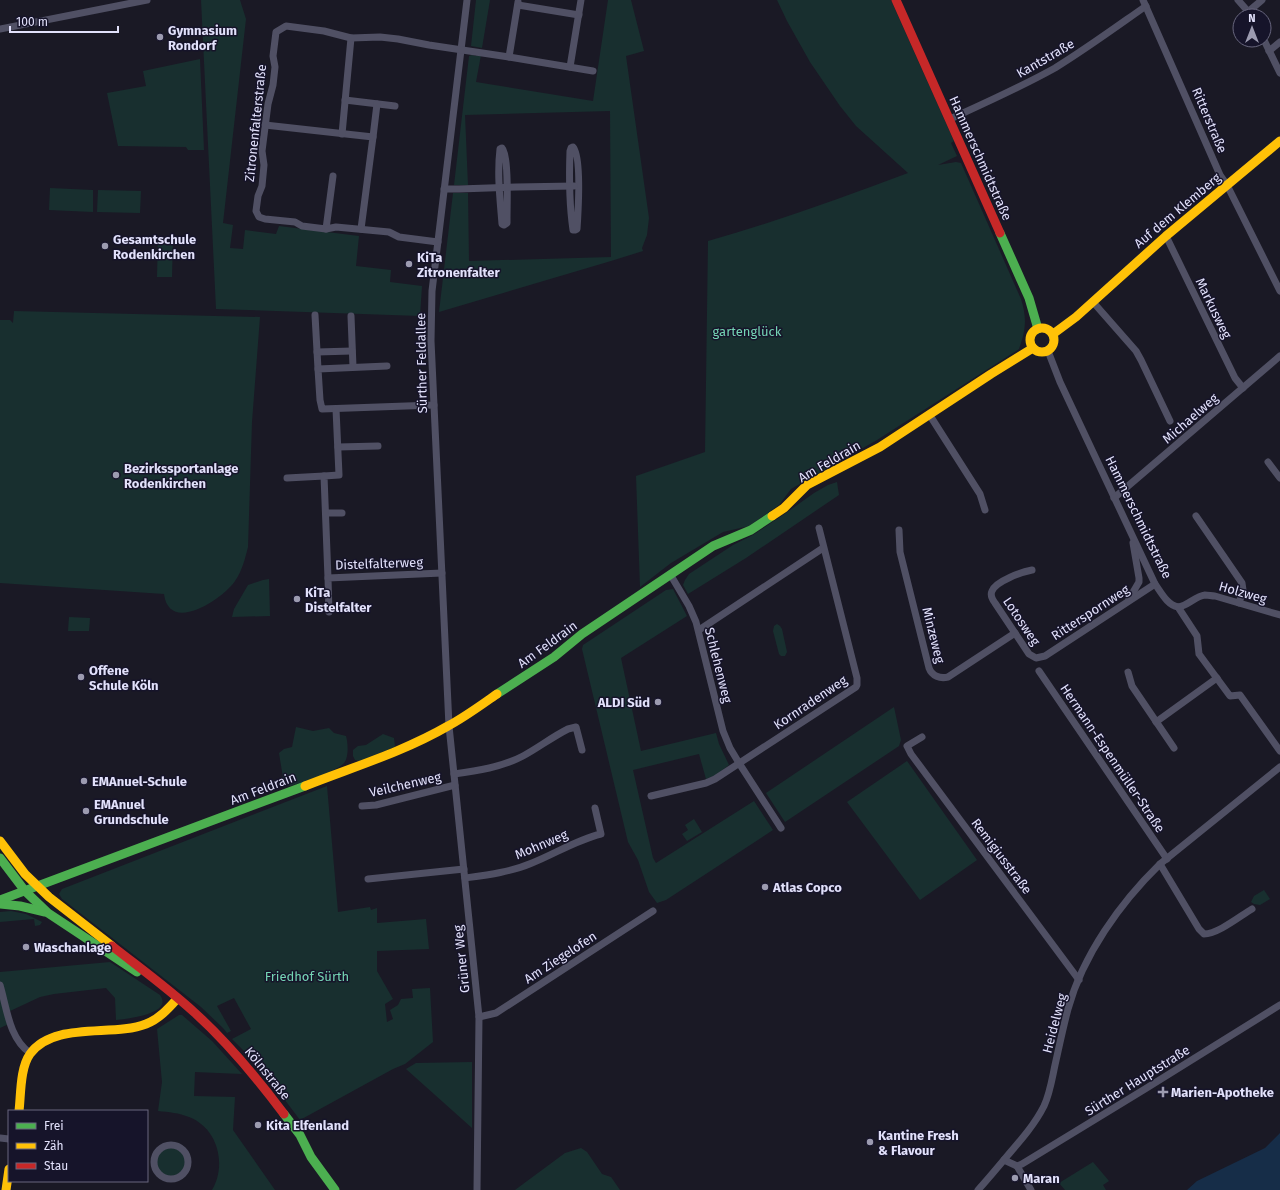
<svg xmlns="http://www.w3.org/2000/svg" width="1280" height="1190" font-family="'Fira Sans',sans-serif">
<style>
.green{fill:#182f2f}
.water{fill:#162d48}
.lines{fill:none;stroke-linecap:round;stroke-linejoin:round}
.street{stroke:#505064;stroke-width:7}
.fast{stroke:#4caf50;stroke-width:9}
.slow{stroke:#ffc107;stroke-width:9}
.jam{stroke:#c62828;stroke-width:9}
.poi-dot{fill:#9c9bb0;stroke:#16142a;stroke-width:1.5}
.labels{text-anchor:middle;stroke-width:3;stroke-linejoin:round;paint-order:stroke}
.poi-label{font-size:13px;font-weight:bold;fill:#e2e1fb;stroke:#16142a;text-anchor:start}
.street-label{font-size:13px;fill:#e2e1fb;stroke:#16142a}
.park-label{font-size:13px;fill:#74d4b4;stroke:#16142a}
</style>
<rect width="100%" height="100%" fill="#1a1925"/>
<!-- green -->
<g class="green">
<polygon points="201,0 240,0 246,19 223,223 233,225 230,248 243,249 245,230 276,234 279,226 359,236 356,266 391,270 390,282 422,286 420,316 216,309"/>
<polygon points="476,0 490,0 482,48 471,46"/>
<polygon points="608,0 631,0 644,51 626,56 649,218 647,235 642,248 643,251 611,261 439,312 453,193 468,193 469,261 611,257 610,111 465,115 468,185 454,185 469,56 472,55 476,56 477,54 481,55 476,82 593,101"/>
<path d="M 777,0 L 891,0 L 954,141 L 951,143 L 957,156 L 938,165 L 956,162 L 961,163 L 1021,299 C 1027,318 1026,330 1019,349 L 877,440 L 791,489 L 779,505 L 749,526 L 723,532 L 671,563 L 640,587 L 636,476 L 705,452 L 708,241 C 775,222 842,198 908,173 L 856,126 L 840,106 L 810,62 L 787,21 Z"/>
<polygon points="200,59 204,150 188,150 186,147 118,146 107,93 146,86 143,71"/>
<polygon points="50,188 93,190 93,212 49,210"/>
<polygon points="98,190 141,191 140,213 97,212"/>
<polygon points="158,237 173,237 172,277 157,277"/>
<path d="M 14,311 L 260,317 L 252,422 L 248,547 C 245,559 242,571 235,581 C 222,600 169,634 164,594 L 0,583 L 0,320 L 10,320 L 13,323 Z"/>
<polygon points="837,482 839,495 746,558 688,594 683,585 685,580 689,574 733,545 753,535 786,513 814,493 828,485"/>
<polygon points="269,579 270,616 232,617 234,609 248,585 263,580"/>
<polygon points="673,589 687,616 621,658 641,751 716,733 719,744 729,765 716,775 706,779 699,754 633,770 653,858 656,863 754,801 773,830 666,900 657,903 649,892 638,860 628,842 582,649 583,645 666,590"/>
<polygon points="69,617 90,618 89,631 68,631"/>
<polygon points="777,624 780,626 782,629 787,652 785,656 781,656 779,654 773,631 774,626"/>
<polygon points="894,707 901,740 899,746 785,822 766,793"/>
<path d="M 296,727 L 313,731 L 329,728 L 334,733 L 346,736 C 348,743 349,757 344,763 C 336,772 302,782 290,786 L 284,784 L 279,753 L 284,749 L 292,747 Z"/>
<polygon points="383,734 394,738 395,747 359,761 355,760 353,756 353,750 358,746 366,745"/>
<polygon points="907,761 977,860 920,900 847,802"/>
<polygon points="327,786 338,912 370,907 371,910 377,908 377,923 426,919 429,949 377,951 377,971 393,999 385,1004 387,1022 393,1019 390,1010 398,1005 401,999 413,998 412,989 430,988 433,1042 405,1064 393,1069 300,1120 260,1067 232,1039 251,1029 234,998 217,1006 231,1031 227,1033 223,1028 201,1007 62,899 59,894 62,889"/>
<polygon points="694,819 702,832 687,841 682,834 688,830 685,825"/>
<polygon points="1264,890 1270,899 1260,905 1254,904 1251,902 1254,896"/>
<polygon points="11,911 26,914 42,922 40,925 35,926 34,919 0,922 0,912"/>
<path d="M 110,962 L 160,995 C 174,1014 126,1019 116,1020 L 115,998 L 106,988 L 54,994 L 40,997 L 10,1011 L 9,1024 L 0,1028 L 0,972 Z"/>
<path d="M 179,1015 L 182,1015 L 212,1041 L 242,1074 L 195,1072 L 194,1096 L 235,1097 L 233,1130 L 275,1190 L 212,1190 C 227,1165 218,1128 189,1117 C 179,1113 169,1112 158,1111 L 162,1082 L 157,1029 Z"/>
<polygon points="472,1062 472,1128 406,1069 416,1063"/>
<polygon points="581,1148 587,1152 602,1174 611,1177 620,1190 515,1190 565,1153"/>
<circle cx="171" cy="1162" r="14"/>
<polygon points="1093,1162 1109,1181 1103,1185 1106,1190 1065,1190 1059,1183"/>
</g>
<!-- water -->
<polygon class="water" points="1280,1133 1280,1190 1187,1190 1197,1181 1265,1148"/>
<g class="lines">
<!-- street -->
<g class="street">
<polyline points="467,0 432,291 431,341 449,726 479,1017 477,1190"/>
<polyline points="1143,0 1220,175 1227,185 1280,291"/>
<polyline points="1238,0 1252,16"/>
<polyline points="518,5 579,15"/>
<polyline points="1249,11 1262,0"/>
<polyline points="0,29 147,0"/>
<polyline points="1264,40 1280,73"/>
<polyline points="1269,51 1280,42"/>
<polyline points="509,57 518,2"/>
<polyline points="570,67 581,0"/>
<polyline points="345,100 395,106"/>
<path d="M 950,119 C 985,103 1021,87 1055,68 C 1086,49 1116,27 1146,6"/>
<polyline points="265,125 373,137 361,229"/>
<polyline points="342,134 351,38"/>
<polyline points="373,137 377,104"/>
<path d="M 573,147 C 582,157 578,214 577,229 L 575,230 L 573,230 C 569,203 569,178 570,151 L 571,148 Z"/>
<path d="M 502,148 C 509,155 507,206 507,218 L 507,223 L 504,225 L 502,224 C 500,199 497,174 500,149 Z"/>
<polyline points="444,189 459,189 516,187 574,186"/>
<polyline points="326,229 333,176"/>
<polyline points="1166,236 1235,378 1243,388"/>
<polyline points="438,242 399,237 389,232 336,227 326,229 302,226 295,222 265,219 259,217 256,211 258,196 262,186 264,165 262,151 268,104 273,85 275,67 273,56 276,32 286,26 324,31 351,38 380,37 398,39 429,45 509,57 593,71"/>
<polyline points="1093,302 1136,351 1141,360 1170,421"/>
<polyline points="315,315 318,369"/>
<polyline points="351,316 353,367"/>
<path d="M 1048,351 L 1060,382 L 1155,584 C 1161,592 1167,605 1178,607 L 1197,636 L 1199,654 L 1230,696 L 1240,695 L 1280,751"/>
<polyline points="317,352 352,351"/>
<polyline points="387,366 318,369 320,400 322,409 434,405"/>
<polyline points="929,414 980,494 985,510"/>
<polyline points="338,447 378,446"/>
<polyline points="1268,462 1280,478"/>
<polyline points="287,478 324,476"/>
<polyline points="1114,498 1280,356"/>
<polyline points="326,513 342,513"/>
<polyline points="1196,516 1242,583 1243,590 1239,603"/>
<path d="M 899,530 L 900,552 L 929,668 C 932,676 940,679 948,677 L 1015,633"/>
<path d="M 1032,570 C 1022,572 996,581 992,591 C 990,595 992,599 995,603 L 1029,654 L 1036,658 L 1045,656 L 1155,584"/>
<polyline points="670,574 689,606 696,622 723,731 730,748 739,763 781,828"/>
<polyline points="328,578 324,476 339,475 336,409"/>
<polyline points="1129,599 1139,582 1139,578 1133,543"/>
<path d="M 1178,607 C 1188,606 1195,596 1205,595 C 1208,595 1212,596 1215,596 L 1280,615"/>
<polyline points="329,612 328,578 442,573"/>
<polyline points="699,630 823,548"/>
<polyline points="1039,671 1167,859"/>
<polyline points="1128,672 1132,686 1174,748"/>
<polyline points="1156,722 1217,678"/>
<polyline points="922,737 907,746 911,754 1079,980"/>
<path d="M 454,774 C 477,771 502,767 523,756 C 538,748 552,737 568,729 L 576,727 L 582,750"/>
<polyline points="651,796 706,783 715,779 856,687 857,685 857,678 819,528"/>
<polyline points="362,806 376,805 455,785"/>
<path d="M 1160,864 L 1199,929 L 1204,934 C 1218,934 1240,916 1252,909"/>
<path d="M 465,878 C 487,875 511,872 532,863 C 555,854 576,840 601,834 L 595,808"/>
<polyline points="368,879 464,869"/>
<path d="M 0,985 C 7,1009 9,1038 30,1053"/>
<polyline points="479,1017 496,1013 653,911"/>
<polyline points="0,1138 9,1139"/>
<circle cx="171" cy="1162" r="17"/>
<polyline points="1004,1160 1017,1166 1022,1164 1145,1089 1280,1005"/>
<polyline points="1017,1166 1031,1190"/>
<path d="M 978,1190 C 988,1179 998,1167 1008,1155 C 1021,1140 1035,1124 1044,1106 C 1050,1093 1052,1079 1055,1065 C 1059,1047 1063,1028 1068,1009 C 1083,955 1120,903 1160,864 L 1280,767"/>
</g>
<!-- fast -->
<g class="fast">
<polyline points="1000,233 1029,298 1038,329"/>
<polyline points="497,694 554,657 582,634 713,546 751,530 772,516"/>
<polyline points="0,858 25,891 48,913 137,972"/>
<polyline points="0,900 305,786"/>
<polyline points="0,904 20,906 45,912"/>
<polyline points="284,1114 300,1135 311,1157 335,1190"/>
</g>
<!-- slow -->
<g class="slow">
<circle cx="1042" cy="340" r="12"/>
<polyline points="1053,334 1076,317 1166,236 1280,141"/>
<polyline points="772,516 784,508 807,485 880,447 991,374 1033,348"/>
<path d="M 305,786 C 353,767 403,752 448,726 C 465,717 481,705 497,694"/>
<polyline points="0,841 25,874 49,897 112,946"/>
<path d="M 19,1111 C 21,1094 20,1068 30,1054 C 53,1021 113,1037 146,1024 C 159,1019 168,1009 177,999"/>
<polyline points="6,1190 9,1169"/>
</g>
<!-- jam -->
<g class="jam">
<polyline points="896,0 1000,233"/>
<path d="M 112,946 C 140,968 169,989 195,1013 C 228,1043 257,1078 284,1114"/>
</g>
</g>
<!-- markers -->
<g class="poi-dot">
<circle cx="160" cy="37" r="4"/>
<circle cx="105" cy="246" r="4"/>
<circle cx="409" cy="264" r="4"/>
<circle cx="116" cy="475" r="4"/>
<circle cx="297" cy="599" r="4"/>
<circle cx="81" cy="677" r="4"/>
<circle cx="658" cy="702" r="4"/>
<circle cx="84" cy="781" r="4"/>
<circle cx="86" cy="811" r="4"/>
<circle cx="765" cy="887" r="4"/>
<circle cx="26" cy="947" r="4"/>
<path d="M1161 1086h4v4h4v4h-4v4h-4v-4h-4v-4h4z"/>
<circle cx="258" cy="1125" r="4"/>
<circle cx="870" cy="1142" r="4"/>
<circle cx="1015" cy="1178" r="4"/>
</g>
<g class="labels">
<!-- poi labels -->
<g class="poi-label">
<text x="168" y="35">Gymnasium<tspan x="168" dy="15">Rondorf</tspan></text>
<text x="113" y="244">Gesamtschule<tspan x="113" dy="15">Rodenkirchen</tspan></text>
<text x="417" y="262">KiTa<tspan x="417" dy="15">Zitronenfalter</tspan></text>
<text x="124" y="473">Bezirkssportanlage<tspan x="124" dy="15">Rodenkirchen</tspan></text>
<text x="305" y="597">KiTa<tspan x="305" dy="15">Distelfalter</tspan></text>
<text x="89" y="675">Offene<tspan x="89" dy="15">Schule Köln</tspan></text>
<text x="650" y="707" text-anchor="end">ALDI Süd</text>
<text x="92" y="786">EMAnuel-Schule</text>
<text x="94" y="809">EMAnuel<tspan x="94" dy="15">Grundschule</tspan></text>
<text x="773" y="892">Atlas Copco</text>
<text x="34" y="952">Waschanlage</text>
<text x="1171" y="1097">Marien-Apotheke</text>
<text x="266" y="1130">Kita Elfenland</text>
<text x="878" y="1140">Kantine Fresh<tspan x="878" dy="15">&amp; Flavour</tspan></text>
<text x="1023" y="1183">Maran</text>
</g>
<!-- street labels -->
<g class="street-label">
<text transform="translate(1045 58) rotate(-30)" y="5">Kantstraße</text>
<text transform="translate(1210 120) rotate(67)" y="5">Ritterstraße</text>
<text transform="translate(255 123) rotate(-84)" y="5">Zitronenfalterstraße</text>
<text transform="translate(981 158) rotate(66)" y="5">Hammerschmidtstraße</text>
<text transform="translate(1177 210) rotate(-40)" y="5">Auf dem Klemberg</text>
<text transform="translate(1214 308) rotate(64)" y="5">Markusweg</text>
<text transform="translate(421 363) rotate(-91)" y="5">Sürther Feldallee</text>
<text transform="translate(1190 418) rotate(-41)" y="5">Michaelweg</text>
<text transform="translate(829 461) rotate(-30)" y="5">Am Feldrain</text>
<text transform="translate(1139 517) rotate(64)" y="5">Hammerschmidtstraße</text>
<text transform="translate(379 563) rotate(-2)" y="5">Distelfalterweg</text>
<text transform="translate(1243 592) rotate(16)" y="5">Holzweg</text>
<text transform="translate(1090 612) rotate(-33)" y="5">Ritterspornweg</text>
<text transform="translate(1022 621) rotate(56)" y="5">Lotosweg</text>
<text transform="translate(934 635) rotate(76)" y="5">Minzeweg</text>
<text transform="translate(547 644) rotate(-36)" y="5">Am Feldrain</text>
<text transform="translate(719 665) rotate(76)" y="5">Schlehenweg</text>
<text transform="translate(810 702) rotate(-34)" y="5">Kornradenweg</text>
<text transform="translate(1113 758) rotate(56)" y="5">Hermann-Espenmüller-Straße</text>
<text transform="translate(405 784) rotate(-13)" y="5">Veilchenweg</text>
<text transform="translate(263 788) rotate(-21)" y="5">Am Feldrain</text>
<text transform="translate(541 844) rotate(-23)" y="5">Mohnweg</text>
<text transform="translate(1002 856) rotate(53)" y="5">Remigiusstraße</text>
<text transform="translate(560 957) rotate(-33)" y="5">Am Ziegelofen</text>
<text transform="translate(461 959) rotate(-96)" y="5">Grüner Weg</text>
<text transform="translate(1054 1023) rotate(-75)" y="5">Heidelweg</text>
<text transform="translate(268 1073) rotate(51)" y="5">Kölnstraße</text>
<text transform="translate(1137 1080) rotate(-32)" y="5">Sürther Hauptstraße</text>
</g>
<!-- park labels -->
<g class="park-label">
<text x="747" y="336">gartenglück</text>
<text x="307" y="981">Friedhof Sürth</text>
</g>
</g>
<!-- legend -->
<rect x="8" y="1110" width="140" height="72" fill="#16142a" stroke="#68667e"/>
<rect x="16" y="1123" width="20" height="6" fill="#4caf50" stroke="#68667e"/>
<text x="44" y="1130" font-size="12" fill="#e2e1fb">Frei</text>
<rect x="16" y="1143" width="20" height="6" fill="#ffc107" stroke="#68667e"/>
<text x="44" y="1150" font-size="12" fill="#e2e1fb">Zäh</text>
<rect x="16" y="1163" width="20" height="6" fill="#c62828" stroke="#68667e"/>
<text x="44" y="1170" font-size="12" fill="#e2e1fb">Stau</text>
<!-- north arrow -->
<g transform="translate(1252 28)"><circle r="19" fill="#16142a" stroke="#68667e"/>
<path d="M0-3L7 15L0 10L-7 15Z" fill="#9c9bb0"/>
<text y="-6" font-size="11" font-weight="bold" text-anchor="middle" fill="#e2e1fb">N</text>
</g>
<!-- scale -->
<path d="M10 26v6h108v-6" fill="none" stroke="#e2e1fb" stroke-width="2"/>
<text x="16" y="26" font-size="12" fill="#e2e1fb" stroke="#16142a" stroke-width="3" paint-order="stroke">100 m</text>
</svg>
